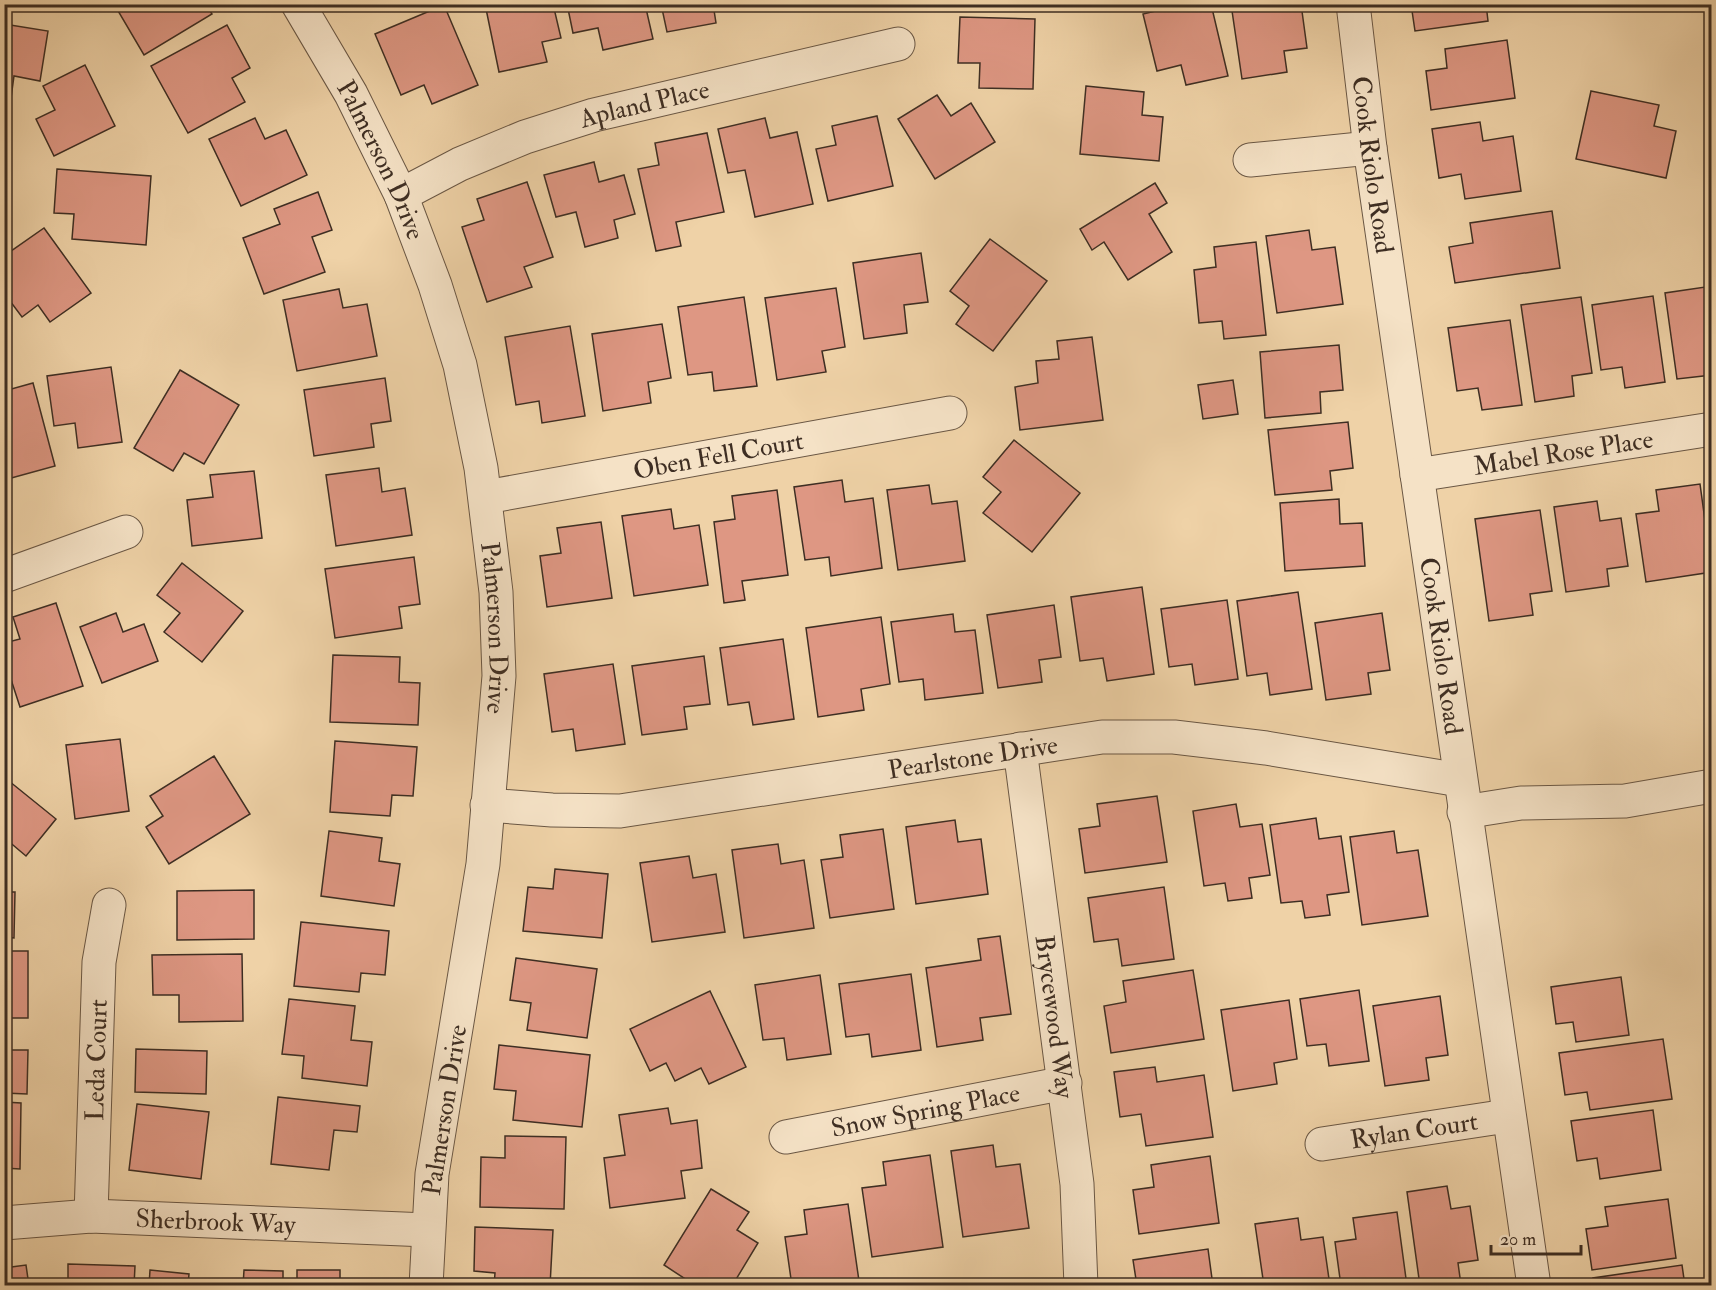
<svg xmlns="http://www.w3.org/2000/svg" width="1716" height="1290" font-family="'IM FELL Double Pica',serif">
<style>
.building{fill:#de9783;stroke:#3e2e23;stroke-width:1.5}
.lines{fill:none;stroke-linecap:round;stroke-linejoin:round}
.minor-casing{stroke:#6a5744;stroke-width:35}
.minor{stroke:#f5e2c6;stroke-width:33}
.labels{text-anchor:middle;stroke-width:5;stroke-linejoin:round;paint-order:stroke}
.street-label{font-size:26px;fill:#3e2e23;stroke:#f5e2c6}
</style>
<rect width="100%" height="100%" fill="#efd2a7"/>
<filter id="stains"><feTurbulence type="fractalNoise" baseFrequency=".00333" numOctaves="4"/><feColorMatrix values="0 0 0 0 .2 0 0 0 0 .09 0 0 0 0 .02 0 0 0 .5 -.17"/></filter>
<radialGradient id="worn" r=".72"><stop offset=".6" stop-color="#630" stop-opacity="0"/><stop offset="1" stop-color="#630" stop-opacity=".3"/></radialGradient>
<!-- building -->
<g class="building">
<polygon points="114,4 206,4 212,14 144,55"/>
<polygon points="485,4 553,4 561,38 542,42 547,62 499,72"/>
<polygon points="567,4 645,4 653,39 603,50 598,28 573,33"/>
<polygon points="661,4 713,4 716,23 667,32"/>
<polygon points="1185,4 1211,4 1228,76 1186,85 1181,65 1157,71 1143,14"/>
<polygon points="1231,4 1301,4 1307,48 1284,51 1287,72 1242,79"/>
<polygon points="1411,4 1486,4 1488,21 1415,31"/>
<polygon points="444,5 478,85 432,104 424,85 401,95 375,34"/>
<polygon points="960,17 1035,19 1033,89 979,88 980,63 958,63"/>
<polygon points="4,24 48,31 40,81 14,76 11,98 4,97"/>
<polygon points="227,25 250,68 232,78 245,102 188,133 151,66"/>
<polygon points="1507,40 1515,98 1431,110 1426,71 1447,68 1445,49"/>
<polygon points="85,65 115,126 54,156 36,119 55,110 43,86"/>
<polygon points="1086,86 1144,92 1142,115 1163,117 1159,161 1080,154"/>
<polygon points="1591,91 1659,105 1654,126 1676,131 1666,178 1576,159"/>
<polygon points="937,95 951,116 971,103 995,142 935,179 898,119"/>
<polygon points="877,116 893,186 828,201 816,149 836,145 832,126"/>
<polygon points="255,118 265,139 286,130 307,175 241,206 209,139"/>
<polygon points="765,118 770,138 797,132 813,204 755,217 745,170 728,173 718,129"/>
<polygon points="1480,122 1483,141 1513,136 1521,191 1465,199 1461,174 1439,178 1432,129"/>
<polygon points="707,133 724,212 676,222 681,246 656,251 638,169 659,165 655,143"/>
<polygon points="594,162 599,182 624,175 635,214 614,220 618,238 585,247 576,212 556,217 544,175"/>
<polygon points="57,169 151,176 146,245 72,239 74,214 54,213"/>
<polygon points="527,182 553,257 524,267 532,287 487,302 462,227 484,220 477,199"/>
<polygon points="1155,183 1167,203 1149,214 1172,252 1128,280 1104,242 1092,250 1080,229"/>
<polygon points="318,192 332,230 312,237 325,272 264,294 243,238 280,224 274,209"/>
<polygon points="1552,211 1560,268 1455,283 1449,247 1473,243 1470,223"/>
<polygon points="44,228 91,293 50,322 38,305 22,317 4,293 4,256"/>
<polygon points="1309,230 1312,250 1335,247 1343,304 1277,313 1266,236"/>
<polygon points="990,239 1047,281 993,351 956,324 969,306 950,291"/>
<polygon points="1256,242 1266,335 1224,339 1222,321 1199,323 1194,270 1216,267 1214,247"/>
<polygon points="921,253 928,302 904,305 907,333 864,339 853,263"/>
<polygon points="1712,286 1712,375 1677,379 1665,293"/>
<polygon points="836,288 845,347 822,351 826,372 777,380 765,298"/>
<polygon points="339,289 343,308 367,304 377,356 297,371 283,300"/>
<polygon points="1653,296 1665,382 1625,388 1622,367 1601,370 1592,305"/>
<polygon points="744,297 757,386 714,391 712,372 688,375 678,307"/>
<polygon points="1581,297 1592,373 1572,376 1574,396 1535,402 1521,305"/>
<polygon points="1510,320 1522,405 1482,410 1478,388 1457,391 1448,328"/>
<polygon points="662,324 671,378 648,382 651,403 603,411 592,334"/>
<polygon points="570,326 585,416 542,423 539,401 516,405 505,337"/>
<polygon points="1092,337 1103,420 1020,430 1015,387 1038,383 1036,361 1059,359 1057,341"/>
<polygon points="1339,345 1343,390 1320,392 1321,413 1265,418 1260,352"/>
<polygon points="111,367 122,442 78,448 75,423 54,426 47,376"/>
<polygon points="180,370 239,405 204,464 184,453 173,471 134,448"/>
<polygon points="385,378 391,421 371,424 374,447 314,456 304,390"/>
<polygon points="1233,380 1238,414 1203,419 1198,385"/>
<polygon points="33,383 55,466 4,480 4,391"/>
<polygon points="1348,422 1353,468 1330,471 1332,490 1275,495 1268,430"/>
<polygon points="1014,440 1080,493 1032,552 983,513 1001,492 983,477"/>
<polygon points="379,468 382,492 405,488 412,535 336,546 326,475"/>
<polygon points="254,471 262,538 192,546 187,500 213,497 210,475"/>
<polygon points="842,480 845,502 873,498 882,568 831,576 829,557 805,560 794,487"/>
<polygon points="1700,484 1712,572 1646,582 1636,514 1659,511 1656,490"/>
<polygon points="929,485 932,504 957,501 965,561 898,570 887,490"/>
<polygon points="777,490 788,575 742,581 745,600 724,603 714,522 735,519 732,496"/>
<polygon points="1339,499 1340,524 1362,523 1365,566 1285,571 1280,503"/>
<polygon points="1597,501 1600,521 1621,518 1628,566 1607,569 1609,586 1566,592 1554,507"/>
<polygon points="671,509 674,529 699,525 708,585 634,596 622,516"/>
<polygon points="1540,510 1552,591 1530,594 1533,615 1489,621 1475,519"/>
<polygon points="601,522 612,598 547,607 540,556 561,553 557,528"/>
<polygon points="414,557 420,604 399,607 402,628 335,638 325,569"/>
<polygon points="182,563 243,611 202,662 164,632 180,613 157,595"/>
<polygon points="1142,587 1154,674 1107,681 1103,658 1080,661 1071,597"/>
<polygon points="1298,592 1312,689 1270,695 1267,673 1247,676 1237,601"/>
<polygon points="1227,600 1238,679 1195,685 1192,664 1169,667 1161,609"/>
<polygon points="56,603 83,686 20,707 4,658 4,643 20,639 13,617"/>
<polygon points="1054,605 1061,657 1039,660 1042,682 998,688 987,615"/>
<polygon points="116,613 123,632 144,624 158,661 102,683 80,627"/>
<polygon points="1382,613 1390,670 1368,673 1371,694 1326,700 1315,623"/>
<polygon points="953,614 955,632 975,630 983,693 925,700 923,679 899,682 891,622"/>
<polygon points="881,617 890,684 861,689 864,710 818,717 806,628"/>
<polygon points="783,639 794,719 753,725 749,702 728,705 720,648"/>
<polygon points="333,655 400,657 399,682 420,683 418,725 330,722"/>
<polygon points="704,656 710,704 684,707 687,729 642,735 632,666"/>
<polygon points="613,664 625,744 576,751 573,729 552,732 544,674"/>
<polygon points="120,739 129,811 75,819 66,745"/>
<polygon points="335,741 417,747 413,796 392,795 390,816 330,812"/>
<polygon points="214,756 250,814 169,864 146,827 163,816 150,796"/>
<polygon points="4,777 56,819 26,856 7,840 4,843"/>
<polygon points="1157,796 1167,862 1085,873 1079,829 1100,826 1097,804"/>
<polygon points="1236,804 1240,827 1262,824 1270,875 1249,878 1252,898 1228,901 1225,883 1204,886 1193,811"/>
<polygon points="1316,818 1319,839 1341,836 1349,892 1327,895 1330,915 1305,918 1302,901 1281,903 1270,825"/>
<polygon points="955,820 958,842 981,839 988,894 916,904 906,827"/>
<polygon points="883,829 894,909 830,918 821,860 843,857 840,835"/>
<polygon points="329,831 382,838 379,861 400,864 394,906 321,896"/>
<polygon points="1394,831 1397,853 1418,850 1428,916 1362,925 1350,837"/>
<polygon points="778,844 781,864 804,860 814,928 744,938 732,850"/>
<polygon points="689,856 693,878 716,874 725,932 652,942 640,863"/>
<polygon points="555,869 608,874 602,938 523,931 528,887 553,889"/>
<polygon points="1164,887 1174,959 1122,966 1118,939 1094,942 1088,898"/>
<polygon points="254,890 254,939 177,940 177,891"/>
<polygon points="4,892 15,892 14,938 4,937"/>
<polygon points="301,922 389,931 385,975 361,973 359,992 294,986"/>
<polygon points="1000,936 1011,1014 980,1018 983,1040 937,1047 926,968 981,960 978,939"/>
<rect x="4" y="951" width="24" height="67"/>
<polygon points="242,954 243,1021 179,1022 179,995 153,995 152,955"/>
<polygon points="516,958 597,969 587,1038 527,1030 531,1003 510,1000"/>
<polygon points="1193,970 1204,1039 1111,1053 1104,1006 1126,1002 1123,981"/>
<polygon points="911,974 921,1050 872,1057 869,1034 846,1037 839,984"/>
<polygon points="820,975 831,1054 787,1060 784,1038 763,1040 755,985"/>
<polygon points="1621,977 1629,1035 1576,1042 1573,1022 1556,1024 1551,987"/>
<polygon points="1359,990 1369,1061 1329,1066 1326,1044 1307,1046 1300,999"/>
<polygon points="710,991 746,1067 709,1084 701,1068 675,1081 666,1063 650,1071 630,1029"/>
<polygon points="1440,996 1448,1055 1426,1058 1429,1080 1385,1086 1373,1006"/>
<polygon points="289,999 355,1006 351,1040 372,1042 367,1086 302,1078 304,1056 282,1054"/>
<polygon points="1289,1000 1297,1059 1274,1063 1277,1084 1233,1091 1221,1010"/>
<polygon points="4,1027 8,1027 8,1050 28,1050 27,1094 4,1093"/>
<polygon points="1663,1039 1672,1099 1590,1110 1587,1092 1565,1095 1559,1053"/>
<polygon points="499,1045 590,1055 582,1127 513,1120 516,1091 494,1089"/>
<polygon points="136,1049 207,1051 206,1094 135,1092"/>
<polygon points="1155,1067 1157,1082 1204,1075 1213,1137 1146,1146 1141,1114 1120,1117 1114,1072"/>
<polygon points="278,1097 360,1106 357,1132 334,1130 329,1170 271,1164"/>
<polygon points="4,1102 21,1103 20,1169 4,1168"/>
<polygon points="137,1104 209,1112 201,1179 129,1170"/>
<polygon points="668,1108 671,1124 697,1120 702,1168 681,1171 685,1198 610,1208 604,1158 625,1155 619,1115"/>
<polygon points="1653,1110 1661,1170 1600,1179 1597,1158 1577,1161 1571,1121"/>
<polygon points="505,1136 566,1137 564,1209 480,1207 481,1157 505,1158"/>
<polygon points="993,1145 996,1167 1020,1164 1029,1228 963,1237 951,1151"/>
<polygon points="930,1155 943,1247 872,1257 862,1188 886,1185 883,1162"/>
<polygon points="1210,1156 1219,1223 1139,1234 1133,1190 1154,1187 1151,1165"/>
<polygon points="1447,1186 1451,1209 1470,1206 1478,1260 1458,1263 1461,1285 1420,1286 1407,1192"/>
<polygon points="711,1189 749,1212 737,1230 758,1243 732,1286 696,1286 664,1265"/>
<polygon points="1668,1199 1676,1258 1592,1270 1586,1229 1608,1226 1605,1207"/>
<polygon points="848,1204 859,1281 830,1286 792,1286 785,1237 807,1234 804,1210"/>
<polygon points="1397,1212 1407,1286 1341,1286 1335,1242 1356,1239 1353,1218"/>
<polygon points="1298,1218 1301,1240 1323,1237 1330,1286 1264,1286 1255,1224"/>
<polygon points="475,1227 553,1230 550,1286 494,1286 495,1273 474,1271"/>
<polygon points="1208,1249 1213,1286 1137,1286 1133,1260"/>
<polygon points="68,1264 135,1266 134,1286 68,1286"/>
<polygon points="26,1265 29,1286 4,1286 4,1268"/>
<polygon points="1682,1265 1685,1286 1594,1286 1593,1278"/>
<polygon points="150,1270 189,1274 188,1286 149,1286"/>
<polygon points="244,1270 283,1271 283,1286 243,1286"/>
<rect x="297" y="1270" width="43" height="16"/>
</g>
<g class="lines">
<!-- minor casing -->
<g class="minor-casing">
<g id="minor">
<path id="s1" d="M 298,4 L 351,94 L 401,195 L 435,285 L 460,365 L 481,468 L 496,592 L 499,676 L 483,864 L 432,1174 L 426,1286"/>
<path id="s2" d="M 1353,4 L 1370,148 L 1534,1286"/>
<polyline points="1250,160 1370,148"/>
<path id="s3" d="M 401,195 L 460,164 L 525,137 L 594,115 L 898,44"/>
<path id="s4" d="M 1417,475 L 1712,429"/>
<path id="s5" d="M 486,497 L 950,413"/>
<polyline points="4,576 126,532"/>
<path id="s6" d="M 1020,749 L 1077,1184 L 1081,1286"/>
<path id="s7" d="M 487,805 L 552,810 L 620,811 L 1102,737 L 1174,737 L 1266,748 L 1460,780"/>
<polyline points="1464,812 1521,803 1625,801 1712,786"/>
<path id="s8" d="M 786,1137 L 1065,1083"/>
<path id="s9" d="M 1322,1144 L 1507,1116"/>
<path id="s10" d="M 91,1216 L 99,962 L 109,905"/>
<path id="s11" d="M 4,1223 L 91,1216 L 427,1230"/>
</g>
</g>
<!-- minor -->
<use href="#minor" class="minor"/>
</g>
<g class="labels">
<!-- street labels -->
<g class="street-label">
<text dy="9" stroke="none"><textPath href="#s3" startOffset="261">Apland Place</textPath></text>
<text dy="9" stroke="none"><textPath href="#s1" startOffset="177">Palmerson Drive</textPath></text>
<text dy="9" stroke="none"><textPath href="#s2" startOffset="162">Cook Riolo Road</textPath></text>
<text dy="9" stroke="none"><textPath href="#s4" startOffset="148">Mabel Rose Place</textPath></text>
<text dy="9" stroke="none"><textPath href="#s5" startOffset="236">Oben Fell Court</textPath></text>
<text dy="9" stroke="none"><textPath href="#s1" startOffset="663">Palmerson Drive</textPath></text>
<text dy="9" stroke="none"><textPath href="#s2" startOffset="648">Cook Riolo Road</textPath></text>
<text dy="9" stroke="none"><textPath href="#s7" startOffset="490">Pearlstone Drive</textPath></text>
<text dy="9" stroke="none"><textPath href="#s6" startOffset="270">Brycewood Way</textPath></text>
<text dy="9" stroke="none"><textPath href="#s10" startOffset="156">Leda Court</textPath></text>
<text transform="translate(444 1110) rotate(-81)" y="9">Palmerson Drive</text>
<text dy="9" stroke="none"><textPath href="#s8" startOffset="142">Snow Spring Place</textPath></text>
<text dy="9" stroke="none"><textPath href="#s9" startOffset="93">Rylan Court</textPath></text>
<text dy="9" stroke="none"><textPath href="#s11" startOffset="212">Sherbrook Way</textPath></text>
</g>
</g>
<!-- margin -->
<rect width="1716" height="1290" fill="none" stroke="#efd2a7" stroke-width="24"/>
<rect x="6" y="6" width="1704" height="1278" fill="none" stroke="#3e2e23" stroke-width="3"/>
<rect x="12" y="12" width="1692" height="1266" fill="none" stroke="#3e2e23" stroke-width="1.5"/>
<!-- scale -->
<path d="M1491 1245v9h90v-9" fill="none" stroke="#3e2e23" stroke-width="3"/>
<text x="1500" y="1245" font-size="18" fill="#3e2e23" stroke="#f5e2c6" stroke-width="4.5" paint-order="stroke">20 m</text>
<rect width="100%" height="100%" filter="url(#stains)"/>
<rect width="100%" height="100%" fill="url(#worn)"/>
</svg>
